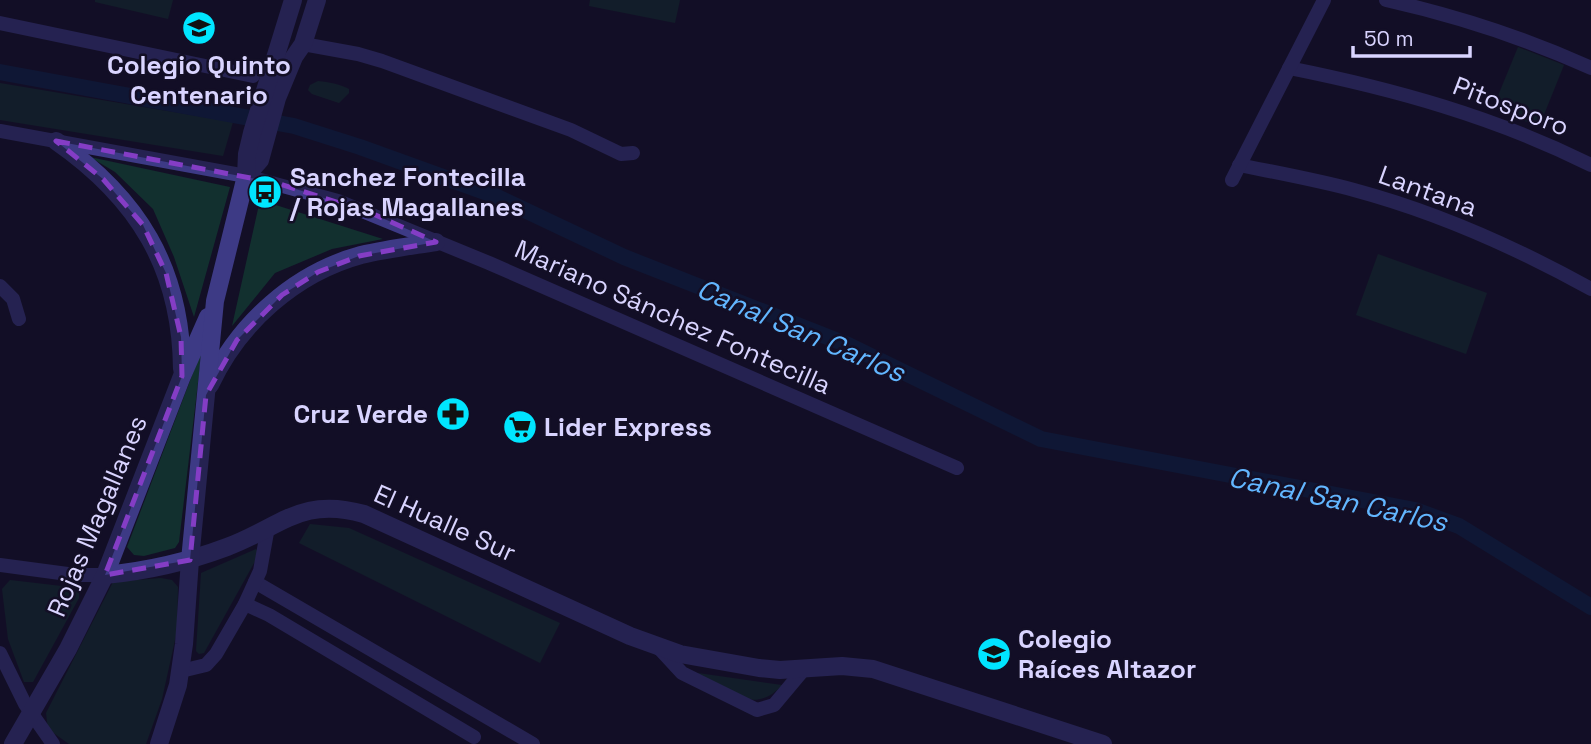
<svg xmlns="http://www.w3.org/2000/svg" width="1591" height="744" font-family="'Space Grotesk',sans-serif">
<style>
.green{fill:#12302f}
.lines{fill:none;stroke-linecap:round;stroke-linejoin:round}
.canal{stroke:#0c2248;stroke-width:16}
.minor{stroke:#3d3a85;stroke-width:14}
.tertiary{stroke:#3d3a85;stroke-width:18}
.marked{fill:none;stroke:#843dc5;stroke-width:5;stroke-dasharray:14 9;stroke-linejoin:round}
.labels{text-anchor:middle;stroke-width:5;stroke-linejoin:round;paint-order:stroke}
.poi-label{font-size:26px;font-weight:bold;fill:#d9d4ff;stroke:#130f26;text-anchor:start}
.street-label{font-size:26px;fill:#d9d4ff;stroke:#130f26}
.water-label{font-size:28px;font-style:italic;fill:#62b6ff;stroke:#130f26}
</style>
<rect width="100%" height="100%" fill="#130f26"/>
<!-- green -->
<g class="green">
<polygon points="95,0 173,0 168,19 95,2"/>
<polygon points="590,0 680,0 675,23 589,6"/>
<polygon points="1518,47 1564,65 1539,127 1493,108"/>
<path d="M 318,81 C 329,82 339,84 349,89 L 349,93 L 339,103 L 312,94 L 308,90 L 310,85 Z"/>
<polygon points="0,83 233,122 223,156 0,120"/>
<polygon points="90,157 230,187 194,317 174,257 153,209 115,172"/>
<polygon points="260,200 383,239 332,249 275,273 232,326"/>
<polygon points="1378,254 1487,293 1466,354 1356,315"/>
<polygon points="202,349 179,542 175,548 144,556 134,555 127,547"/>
<polygon points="310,524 349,528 560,623 540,663 299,543"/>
<polygon points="256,549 259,554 204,653 199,654 196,651 201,573"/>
<polygon points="161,578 172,580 178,587 177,631 162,699 146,744 69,744 48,729 46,713 113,582"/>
<polygon points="10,580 70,587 79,593 79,598 33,682 24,682 8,639 2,589"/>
<path d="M 698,673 L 782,685 C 756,715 727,692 699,677 Z"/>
</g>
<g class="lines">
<!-- canal -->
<polyline class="canal" points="0,72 294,126 360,147 493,195 624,257 848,345 1041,439 1415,510 1459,526 1591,607"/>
<!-- minor -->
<g class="minor">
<path d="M 1386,0 C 1457,16 1525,38 1591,68"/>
<polyline points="0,23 253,76"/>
<polyline points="303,44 358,54 382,61 571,130 621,154 633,153"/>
<path d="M 1289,68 C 1394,89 1495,117 1591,165"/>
<polyline points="0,131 246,176 338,201 489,263 957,468"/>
<path d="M 1239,165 C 1278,173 1317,180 1354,190 C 1436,212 1517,248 1591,289"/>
<polyline points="1232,180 1324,0"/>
<polyline points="0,286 13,299 19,319"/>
<polyline points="0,565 75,575 105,575"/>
<polyline points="255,582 533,744"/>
<polyline points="245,604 269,615 474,737"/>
<polyline points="658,647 682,673 757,710 774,705 805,668"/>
<polyline points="0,653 25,704 53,744"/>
<polyline points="181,671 206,665 216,654 245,604 260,571 268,527"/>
</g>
<!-- tertiary -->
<g class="tertiary">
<path d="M 56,141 C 138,198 181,268 182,369"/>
<polyline points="246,176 260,160 277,98 294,57 303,44 317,0"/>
<path d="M 210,385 C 239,323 295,273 361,255 C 386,249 411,246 436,242"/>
<path d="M 105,575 C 147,571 187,562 227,547 C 281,527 301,496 364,514 L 630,636 L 680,654 L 759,668 L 780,670 L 842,666 L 873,669 L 1103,744"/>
<polyline points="13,744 68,649 105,575 182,376 208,317"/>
<polyline points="159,744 178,685 184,644 190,560 215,301 246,176 247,154 252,133 293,0"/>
</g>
</g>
<!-- marked area -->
<path d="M0 0H1591V744H0ZM 56,141 L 277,183 L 371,213 L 436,242 L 359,256 L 318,272 L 282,295 L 237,340 L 206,395 L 190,560 L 105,575 L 182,376 L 181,337 L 166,273 L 143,225 L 103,179 Z" fill="#130f26" fill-opacity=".55" fill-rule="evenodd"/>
<path class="marked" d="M 56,141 L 277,183 L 371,213 L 436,242 L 359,256 L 318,272 L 282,295 L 237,340 L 206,395 L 190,560 L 105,575 L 182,376 L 181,337 L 166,273 L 143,225 L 103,179 Z"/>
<!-- icons -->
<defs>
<g id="school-disc" transform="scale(1.75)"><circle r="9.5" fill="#00e5ff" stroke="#130f26"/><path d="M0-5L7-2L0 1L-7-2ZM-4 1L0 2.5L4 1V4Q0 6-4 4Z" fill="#111"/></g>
<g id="bus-disc" transform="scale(1.75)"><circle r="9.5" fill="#00e5ff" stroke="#130f26"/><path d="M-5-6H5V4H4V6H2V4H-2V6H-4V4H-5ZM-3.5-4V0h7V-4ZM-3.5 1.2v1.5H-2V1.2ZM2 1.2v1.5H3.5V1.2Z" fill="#111"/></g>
<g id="pharmacy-disc" transform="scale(1.75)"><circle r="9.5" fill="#00e5ff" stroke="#130f26"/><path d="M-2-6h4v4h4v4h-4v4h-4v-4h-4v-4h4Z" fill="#111"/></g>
<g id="supermarket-disc" transform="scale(1.75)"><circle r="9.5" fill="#00e5ff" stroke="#130f26"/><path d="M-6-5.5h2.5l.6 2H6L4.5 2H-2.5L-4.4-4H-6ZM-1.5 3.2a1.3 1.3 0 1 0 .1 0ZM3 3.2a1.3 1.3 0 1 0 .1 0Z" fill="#111"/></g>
</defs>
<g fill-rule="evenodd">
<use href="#school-disc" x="199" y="28"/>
<use href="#bus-disc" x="265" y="192"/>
<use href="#pharmacy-disc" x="453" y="414"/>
<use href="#supermarket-disc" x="520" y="427"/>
<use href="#school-disc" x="994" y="654"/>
</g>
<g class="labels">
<!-- poi labels -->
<g class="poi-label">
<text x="199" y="74" text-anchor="middle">Colegio Quinto<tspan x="199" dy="30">Centenario</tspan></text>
<text x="290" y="186">Sanchez Fontecilla<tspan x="290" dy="30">/ Rojas Magallanes</tspan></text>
<text x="428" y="423" text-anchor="end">Cruz Verde</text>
<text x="544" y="436">Lider Express</text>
<text x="1018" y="648">Colegio<tspan x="1018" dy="30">Raíces Altazor</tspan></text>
</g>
<!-- street labels -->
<g class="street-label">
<text transform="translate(1511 106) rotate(21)" y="9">Pitosporo</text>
<text transform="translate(1428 191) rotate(20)" y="9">Lantana</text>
<text transform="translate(673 317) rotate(24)" y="9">Mariano Sánchez Fontecilla</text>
<text transform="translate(97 516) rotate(-67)" y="9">Rojas Magallanes</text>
<text transform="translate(445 523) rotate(24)" y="9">El Hualle Sur</text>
</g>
<!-- water labels -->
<g class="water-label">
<text transform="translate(801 330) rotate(23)" y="10">Canal San Carlos</text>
<text transform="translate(1338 499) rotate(12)" y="10">Canal San Carlos</text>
</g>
</g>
<!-- scale -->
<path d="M1353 46v10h117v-10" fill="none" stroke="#d9d4ff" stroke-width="3.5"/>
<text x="1364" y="46" font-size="21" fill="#d9d4ff" stroke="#130f26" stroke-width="5" paint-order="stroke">50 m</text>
</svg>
